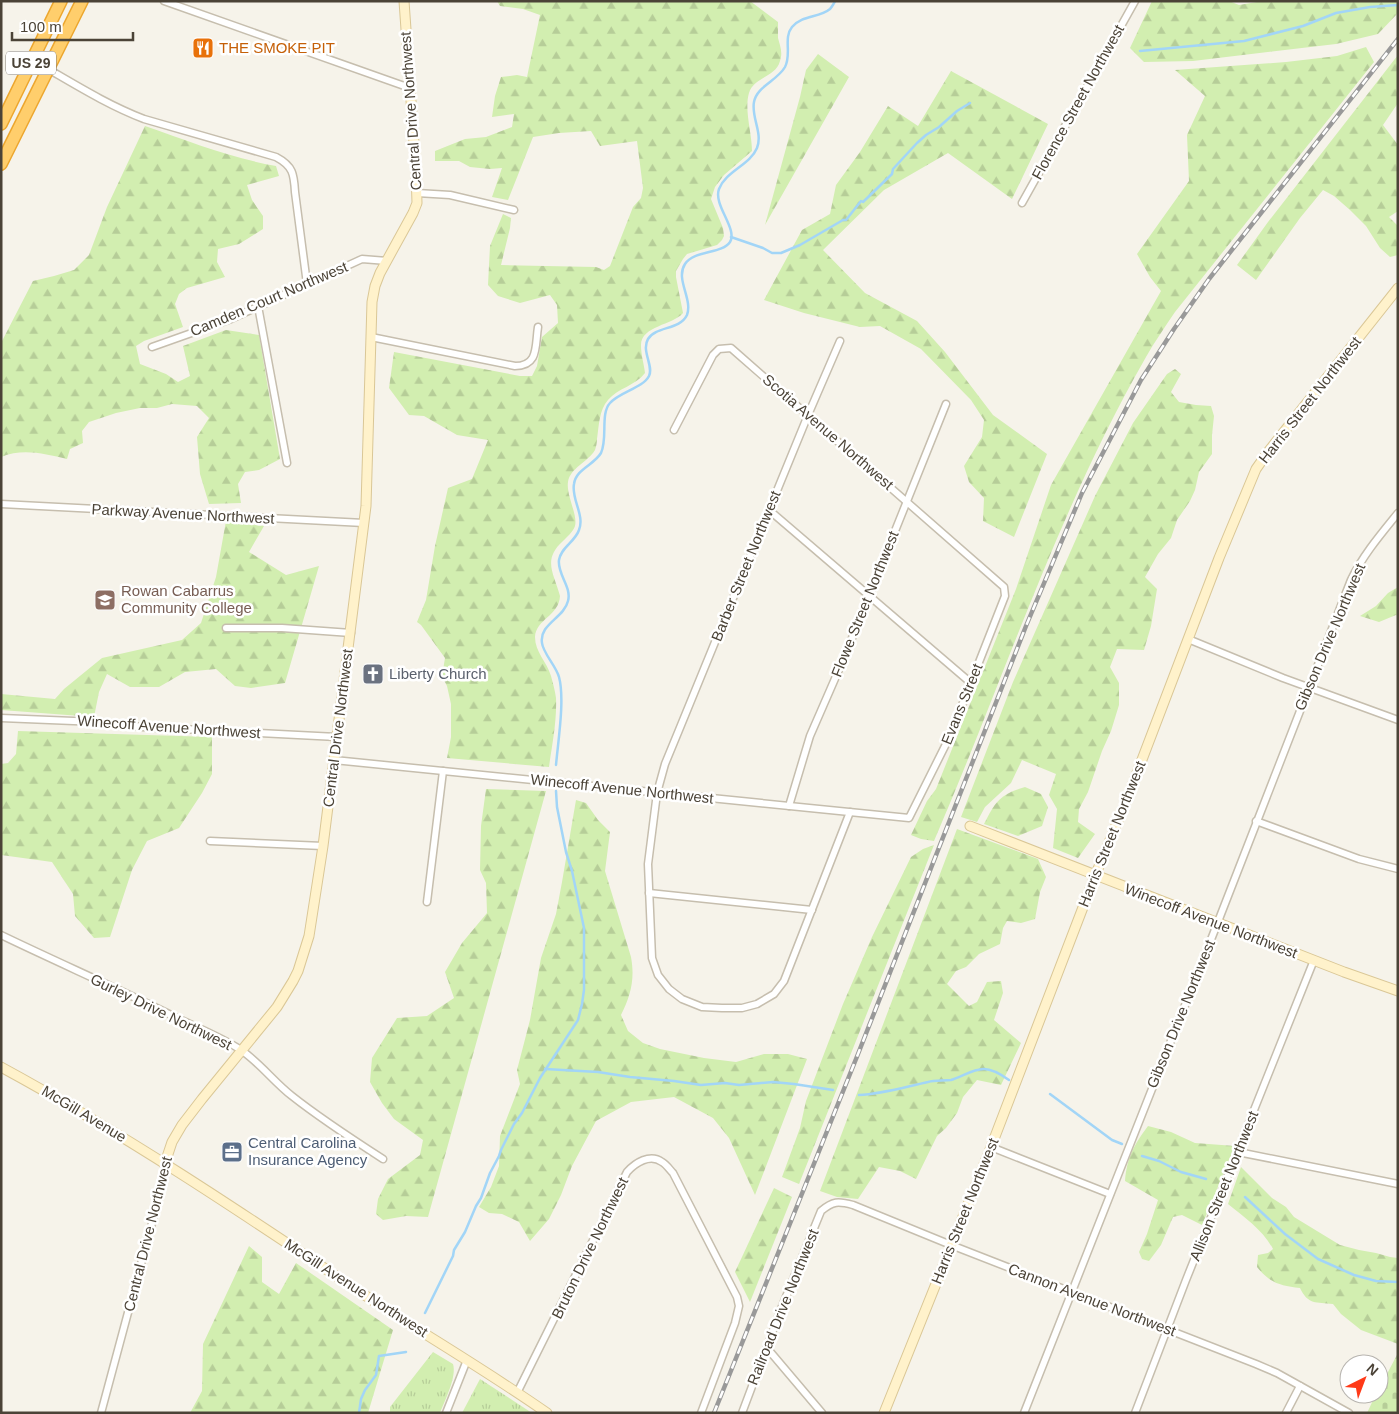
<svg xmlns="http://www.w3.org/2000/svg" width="1399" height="1414" font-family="Helvetica,sans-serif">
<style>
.grass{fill:url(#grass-tufts)}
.forest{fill:url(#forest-firs)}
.cemetery{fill:url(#cemetery-stones)}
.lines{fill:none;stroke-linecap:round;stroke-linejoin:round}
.stream{stroke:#a2d5f7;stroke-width:2.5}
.street-casing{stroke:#c6beae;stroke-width:9}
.secondary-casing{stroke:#dac796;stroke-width:11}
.highway-casing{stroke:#eca62e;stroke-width:14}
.street{stroke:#fff;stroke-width:6}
.secondary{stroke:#fff2cb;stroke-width:9}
.highway{stroke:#ffce6c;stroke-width:11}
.rail-casing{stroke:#999;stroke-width:4.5}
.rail{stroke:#fff;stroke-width:2.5;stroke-dasharray:8;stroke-linecap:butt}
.labels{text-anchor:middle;stroke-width:5;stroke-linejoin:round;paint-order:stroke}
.shield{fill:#fff;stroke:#817b73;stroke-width:1}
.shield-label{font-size:14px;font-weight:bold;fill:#4b4337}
.food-label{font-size:15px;fill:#c56008;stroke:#fff;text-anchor:start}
.street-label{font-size:15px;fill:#4b4337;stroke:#fff}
.education-label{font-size:15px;fill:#785e54;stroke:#fff;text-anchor:start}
.worship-label{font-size:15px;fill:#5b616d;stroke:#fff;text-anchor:start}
.service-label{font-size:15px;fill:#4e5e75;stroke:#fff;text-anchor:start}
</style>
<defs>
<pattern id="grass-tufts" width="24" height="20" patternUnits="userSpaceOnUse" patternTransform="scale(1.25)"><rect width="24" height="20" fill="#d2eeb0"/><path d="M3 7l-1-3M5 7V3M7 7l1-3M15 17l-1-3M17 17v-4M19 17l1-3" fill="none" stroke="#b6cd98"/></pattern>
<pattern id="forest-firs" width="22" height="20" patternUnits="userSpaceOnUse" patternTransform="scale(1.25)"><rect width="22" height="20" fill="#d2eeb0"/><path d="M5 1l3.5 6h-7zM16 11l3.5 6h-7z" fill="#b6cd98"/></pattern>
<pattern id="cemetery-stones" width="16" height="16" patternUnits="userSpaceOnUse" patternTransform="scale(1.25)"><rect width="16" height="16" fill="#d2eeb0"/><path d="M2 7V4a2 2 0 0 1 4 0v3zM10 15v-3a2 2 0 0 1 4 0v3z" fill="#b6cd98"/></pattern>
</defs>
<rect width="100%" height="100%" fill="#f6f3ea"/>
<!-- grass -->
<g class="grass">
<path d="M 433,1352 L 453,1364 C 457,1377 445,1400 440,1413 L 390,1413 L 390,1407 Z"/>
<polygon points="480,1379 532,1413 462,1413"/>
</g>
<!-- forest -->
<g class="forest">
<path d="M 497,1 L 750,1 L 778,22 C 778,28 778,33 778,38 C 780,46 783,52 780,61 C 776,77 754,77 749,93 C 744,110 752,133 752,151 L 724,175 L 715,187 L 711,199 L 723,228 L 724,236 L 722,240 L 717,245 L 687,254 L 683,259 L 676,271 L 676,277 L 683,313 C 673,325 641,326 641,345 C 641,355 644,364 645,373 C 635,386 618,388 608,400 C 599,410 599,426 597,439 C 597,443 596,447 595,450 C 588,462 570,468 568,482 C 566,495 578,515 575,526 C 573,532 567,537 563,541 C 542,560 554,573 560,596 C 559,616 536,619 535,637 C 535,652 547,662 551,676 C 553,683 555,691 556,698 C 557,721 552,745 549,767 L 447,758 L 451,737 L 451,704 L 447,686 L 442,676 L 445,658 L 421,625 L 417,622 L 426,600 L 435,546 L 448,488 L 472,479 L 488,440 L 457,435 L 424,416 L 409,415 L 389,388 L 394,352 L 520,376 L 532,376 L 537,366 L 542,337 L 558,323 L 557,305 L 550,295 L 520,303 L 498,296 L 488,285 L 490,246 L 503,214 L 511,218 L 510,228 L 501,265 L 596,267 L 604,270 L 610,266 L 633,207 L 641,198 L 643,188 L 637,141 L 600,146 L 591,131 L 559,133 L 533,137 L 508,200 L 492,197 L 502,168 L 490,169 L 470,167 L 459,161 L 435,161 L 435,151 L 465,139 L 486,137 L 512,127 L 514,114 L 492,117 L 495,96 L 501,77 L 517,75 L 527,77 L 540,15 L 523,9 L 500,6 Z"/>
<polygon points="1152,1 1229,1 1239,5 1263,1 1398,1 1398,13 1378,34 1336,44 1193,61 1144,62 1130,48"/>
<path d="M 1366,47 L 1374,62 L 1175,312 C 1165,327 1155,341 1146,357 C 1058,510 1004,679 934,841 L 921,839 L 911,835 L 927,801 L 936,789 L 1016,589 L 1051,485 L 1161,291 L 1150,277 L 1137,254 L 1189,181 L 1187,135 L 1205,96 L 1175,70 L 1286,62 L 1337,56 Z"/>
<polygon points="818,54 849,77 765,225 800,97 806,70"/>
<polygon points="1398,55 1398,103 1383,125 1398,145 1398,211 1389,217 1398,226 1398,255 1390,257 1380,248 1366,226 1350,210 1334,196 1323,190 1300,218 1256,280 1237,265 1268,222"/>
<polygon points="951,71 1048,124 1012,199 948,153 884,190 823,250 865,293 917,321 945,352 993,415 1047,454 1014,537 983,521 984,498 969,482 964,466 982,437 984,420 971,400 921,349 880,326 860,327 804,313 764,300 802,230 830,214 836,185 860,152 888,106 918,126"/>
<path d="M 145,126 C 188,141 231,158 276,166 L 279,176 L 247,185 L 252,200 L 263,216 L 263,229 L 239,244 L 218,249 L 217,262 L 225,277 L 187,288 L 179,294 L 175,304 L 183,327 L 144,341 L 136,346 L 140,364 L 166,374 L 178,382 L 190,376 L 183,346 L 226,330 L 259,335 L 280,459 L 259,470 L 245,472 L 238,484 L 241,503 L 209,504 L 200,474 L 197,437 L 209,418 L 197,406 L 172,404 L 157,408 L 140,408 L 116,413 L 89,422 L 82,431 L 83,443 L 70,449 L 67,459 C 45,454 23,448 1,457 L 1,343 L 33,281 L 54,276 L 74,270 L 89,255 L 107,207 Z"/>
<polygon points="1175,369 1181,374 1171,392 1179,402 1196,405 1211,406 1214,416 1212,435 1212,454 1199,472 1195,490 1190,501 1177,520 1171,538 1158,554 1145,577 1157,589 1151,626 1144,650 1117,649 1110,667 1119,683 1119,705 1111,731 1102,751 1088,792 1079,809 1078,822 1095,834 1078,858 1053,848 1057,809 1049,795 1056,774 1022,760 1011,783 985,807 977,822 961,817 1013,682 1095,496 1133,423 1167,374"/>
<polygon points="226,521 264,526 249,552 286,575 319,566 285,683 251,688 235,686 216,669 185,672 159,687 130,687 107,674 99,692 94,717 1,710 1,694 55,699 64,689 102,658 182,640 201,623 216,577"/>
<polygon points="1398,587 1398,616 1396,615 1379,622 1360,616 1376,606 1388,593"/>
<polygon points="18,731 212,737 212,774 202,793 179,828 147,841 132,870 110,937 94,938 75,916 73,894 52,862 1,855 1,764 8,763 16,754"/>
<path d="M 1025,787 L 1041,794 L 1048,807 L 1042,826 L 1018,836 L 984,824 C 995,802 1000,794 1025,787 Z"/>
<polygon points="486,789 546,791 428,1217 406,1216 383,1220 376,1214 378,1199 388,1179 420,1155 423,1140 394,1119 382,1103 370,1082 372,1058 397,1018 427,1016 454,998 445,972 462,943 487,913 486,883 480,870 481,826"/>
<path d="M 576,800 L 586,803 L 598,820 L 610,832 L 605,871 L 631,957 C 635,979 631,995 621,1015 L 628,1031 L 643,1043 L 660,1049 L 704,1058 L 736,1062 L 764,1054 L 788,1054 L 807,1059 L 755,1195 L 729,1138 L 713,1118 L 674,1097 L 631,1102 L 596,1121 L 572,1166 L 561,1195 L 549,1219 L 530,1241 L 519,1222 L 502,1214 L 489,1213 L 479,1207 L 491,1187 L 499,1166 L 500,1136 L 520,1084 L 517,1070 L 530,1020 L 541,958 L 556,914 L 562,882 Z"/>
<polygon points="957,829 1038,859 1046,877 1040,892 1035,919 1021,923 1007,921 1003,928 1000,944 979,954 966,967 956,971 947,984 969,1006 977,1002 987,982 1001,981 1003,993 994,1020 1021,1043 1001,1085 977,1080 963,1097 957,1113 946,1128 937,1136 916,1179 900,1171 879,1167 858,1199 837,1197 820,1191"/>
<polygon points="934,845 799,1184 782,1177 800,1128 806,1101 843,1004 872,937 911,857 923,849"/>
<path d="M 1148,1126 L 1171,1132 L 1195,1143 L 1235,1146 L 1202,1225 L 1182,1215 L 1173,1217 L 1161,1245 L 1149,1261 L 1142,1259 L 1139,1252 L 1147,1234 L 1158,1200 L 1125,1181 C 1127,1157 1134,1145 1148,1126 Z"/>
<path d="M 1241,1167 L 1272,1198 L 1286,1207 L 1294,1217 L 1340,1245 L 1359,1250 L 1376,1253 L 1390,1257 L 1398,1258 L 1398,1344 L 1361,1330 L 1341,1314 L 1333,1304 C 1316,1302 1308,1305 1300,1288 C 1280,1285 1271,1284 1257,1267 L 1258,1255 L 1268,1253 L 1273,1249 C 1263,1230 1244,1217 1228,1204 Z"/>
<polygon points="774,1188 792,1197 750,1302 735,1272"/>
<polygon points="249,1246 262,1257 262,1282 279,1294 296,1263 393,1330 368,1413 190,1413 202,1391 203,1344"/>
</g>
<!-- cemetery -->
<polygon class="cemetery" points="1398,1353 1398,1413 1367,1413 1376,1394 1379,1394 1379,1389"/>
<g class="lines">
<!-- stream -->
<g class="stream">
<polyline points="1140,51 1244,41 1303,26 1336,13 1370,7 1398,5"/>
<polyline points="731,237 763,248 772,253 781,253 800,245 843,220 846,220 861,201 863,202 892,174 893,169 917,143 926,135 939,127 957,111 970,103"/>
<path d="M 556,765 C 558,742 565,699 559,677 C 556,666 543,653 542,643 C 539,624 564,618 568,601 C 572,587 557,574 559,560 C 561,547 575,542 579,530 C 585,515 571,499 574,484 C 576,469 594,465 601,453 C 608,438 600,414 610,403 C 619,392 643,388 649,376 C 654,366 641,351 648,339 C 656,326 680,330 687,315 C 693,299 675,279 685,264 C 694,250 722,254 730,242 C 738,229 713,205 719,189 C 726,171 750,165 757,148 C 763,133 751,117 754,102 C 757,86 777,81 785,67 C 792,54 783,38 792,27 C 802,15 819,18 830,9 C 831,8 835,2 835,1"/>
<polyline points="545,1069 598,1072 630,1077 674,1081 701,1085 725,1083 739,1085 773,1082 794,1084 833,1090"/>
<polyline points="1050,1094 1112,1140 1122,1144"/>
<path d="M 859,1095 C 882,1094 905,1087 928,1082 C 935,1080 943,1081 951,1080 C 962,1077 972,1069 984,1069 C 993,1069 1002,1075 1009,1080"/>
<polyline points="1142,1156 1159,1161 1181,1172 1206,1179"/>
<polyline points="1245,1197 1285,1234 1318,1259 1354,1275 1376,1281 1398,1282"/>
<polyline points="425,1313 453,1256 454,1250 465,1232 476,1206 481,1198 490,1173 499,1156 501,1150 514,1124 522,1113 540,1078 578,1020 582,1004 584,990 584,928 572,871 566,852 557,807 556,791"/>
<polyline points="359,1413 361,1399 365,1390 376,1375 379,1356 406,1352"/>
</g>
<!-- street casing -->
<g class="street-casing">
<g id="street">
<polyline points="164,1 410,88"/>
<path d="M 48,69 C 79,87 110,106 144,119 L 276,157 C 293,166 294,174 295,192 L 307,284"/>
<polyline points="417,193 450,195 514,210"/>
<polyline points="1022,203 1135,1"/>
<polyline points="258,306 287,463"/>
<path d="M 371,337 L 515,366 C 539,366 535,346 538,327"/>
<polyline points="840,341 808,415 679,730 665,764 657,793 648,864 652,958 658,975 669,989 682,999 702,1007 722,1008 742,1008 757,1004 774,994 784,981 850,812"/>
<polyline points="152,347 231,319 362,259 387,261"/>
<polyline points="1,504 364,523"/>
<polyline points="769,510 971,683"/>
<polyline points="226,628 282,628 351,633"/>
<polyline points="1188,639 1283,678 1398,720"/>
<polyline points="1,718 98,722 142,727 337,737"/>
<polyline points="334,760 909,818 950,736 1005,596 1004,587 731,348 719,349 713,355 674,430"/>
<polyline points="789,806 810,736 844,658 946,404"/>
<polyline points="1256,821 1359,859 1398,869"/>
<polyline points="210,841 323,846"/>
<polyline points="649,893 812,910"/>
<polyline points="427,902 443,771"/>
<path d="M 1,935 C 59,963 119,989 177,1018 C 198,1028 221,1037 241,1050 C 260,1063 274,1082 292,1096 C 321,1119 352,1139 383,1159"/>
<polyline points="991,1147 1110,1194"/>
<polyline points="1238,1152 1398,1184"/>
<polyline points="767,1348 822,1413"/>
<path d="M 517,1393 L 627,1172 C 635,1163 650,1153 662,1162 C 666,1164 670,1170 673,1173 L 737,1297 L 739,1306 L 735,1323 L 701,1413"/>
<polyline points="101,1413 162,1186 165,1163"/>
<polyline points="446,1413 467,1360"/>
<path d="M 742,1413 L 781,1309 L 821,1211 C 833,1201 838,1201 853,1205 L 951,1245 L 1256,1364 L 1277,1373 L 1349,1413"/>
<path d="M 1024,1413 L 1214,932 L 1351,580 C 1363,555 1381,534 1398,513"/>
<polyline points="1135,1413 1186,1280 1314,960"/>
<polyline points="1286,1413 1300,1386"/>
</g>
</g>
<!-- secondary casing -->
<g class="secondary-casing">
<g id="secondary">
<polyline points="970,826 1344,972 1398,991"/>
<path d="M 1,1067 C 130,1137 251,1219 372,1300 C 430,1338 490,1373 547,1413"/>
<polyline points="165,1163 172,1142 182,1125 202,1099 277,1007 293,981 298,971 309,936 323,846 366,506 372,302 375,286 380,273 413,213 417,203 416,172 404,1"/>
<polyline points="884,1413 991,1147 1095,876 1127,799 1219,558 1256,469 1268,452 1398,288"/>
</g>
</g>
<!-- highway casing -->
<g class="highway-casing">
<g id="highway">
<polyline points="1,124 61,1"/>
<polyline points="1,164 82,1"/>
</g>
</g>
<!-- street -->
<use href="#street" class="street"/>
<!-- secondary -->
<use href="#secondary" class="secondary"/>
<!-- highway -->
<use href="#highway" class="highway"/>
<!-- rail casing -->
<g class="rail-casing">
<polyline id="rail" points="714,1413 858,1054 1026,626 1082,493 1141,380 1174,329 1209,279 1398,39"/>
</g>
<!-- rail -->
<use href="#rail" class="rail"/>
</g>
<!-- icons -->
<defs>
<g id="restaurant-square" transform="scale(1.125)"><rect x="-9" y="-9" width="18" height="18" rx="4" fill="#e8710a" stroke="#fff"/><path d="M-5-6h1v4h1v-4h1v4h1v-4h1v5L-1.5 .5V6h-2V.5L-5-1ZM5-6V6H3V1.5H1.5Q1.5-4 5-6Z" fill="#fff"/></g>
<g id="university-square" transform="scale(1.125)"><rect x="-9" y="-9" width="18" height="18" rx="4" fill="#8d6e63" stroke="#fff"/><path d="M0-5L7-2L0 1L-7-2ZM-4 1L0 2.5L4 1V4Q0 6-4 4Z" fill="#fff"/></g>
<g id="church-square" transform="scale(1.125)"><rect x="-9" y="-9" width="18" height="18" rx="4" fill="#6b7280" stroke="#fff"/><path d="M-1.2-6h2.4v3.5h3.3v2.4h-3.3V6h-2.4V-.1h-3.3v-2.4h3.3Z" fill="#fff"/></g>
<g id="office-square" transform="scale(1.125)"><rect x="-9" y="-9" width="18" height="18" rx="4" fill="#5c6f8a" stroke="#fff"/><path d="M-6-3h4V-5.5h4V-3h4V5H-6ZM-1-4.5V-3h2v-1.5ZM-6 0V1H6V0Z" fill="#fff"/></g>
</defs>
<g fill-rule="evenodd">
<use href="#restaurant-square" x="203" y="48"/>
<use href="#university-square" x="105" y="600"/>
<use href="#church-square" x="373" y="674"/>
<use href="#office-square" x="232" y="1152"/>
</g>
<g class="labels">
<!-- shield labels -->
<rect class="shield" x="6" y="51.5" width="50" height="23" rx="4"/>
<g class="shield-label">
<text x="31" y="68">US 29</text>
</g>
<!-- food labels -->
<g class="food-label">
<text x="219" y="53">THE SMOKE PIT</text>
</g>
<!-- street labels -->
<g class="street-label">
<text transform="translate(1078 102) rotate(-61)" y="5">Florence Street Northwest</text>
<text transform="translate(411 111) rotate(-94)" y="5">Central Drive Northwest</text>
<text transform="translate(269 299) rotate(-23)" y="5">Camden Court Northwest</text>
<text transform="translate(1310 400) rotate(-52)" y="5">Harris Street Northwest</text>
<text transform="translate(828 432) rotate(41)" y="5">Scotia Avenue Northwest</text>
<text transform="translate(183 514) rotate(3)" y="5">Parkway Avenue Northwest</text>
<text transform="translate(746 566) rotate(-68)" y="5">Barber Street Northwest</text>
<text transform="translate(865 604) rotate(-68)" y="5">Flowe Street Northwest</text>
<text transform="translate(1330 637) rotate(-67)" y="5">Gibson Drive Northwest</text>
<text transform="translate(962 704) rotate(-68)" y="5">Evans Street</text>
<text transform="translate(169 727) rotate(4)" y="5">Winecoff Avenue Northwest</text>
<text transform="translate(338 728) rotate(-83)" y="5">Central Drive Northwest</text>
<text transform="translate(622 789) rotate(6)" y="5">Winecoff Avenue Northwest</text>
<text transform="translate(1112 834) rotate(-68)" y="5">Harris Street Northwest</text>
<text transform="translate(1211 921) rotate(21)" y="5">Winecoff Avenue Northwest</text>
<text transform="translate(161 1012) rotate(26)" y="5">Gurley Drive Northwest</text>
<text transform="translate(1181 1014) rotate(-68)" y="5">Gibson Drive Northwest</text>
<text transform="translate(84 1114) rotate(31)" y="5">McGill Avenue</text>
<text transform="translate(1224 1186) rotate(-68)" y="5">Allison Street Northwest</text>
<text transform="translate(965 1211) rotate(-68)" y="5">Harris Street Northwest</text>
<text transform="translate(148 1234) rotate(-76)" y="5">Central Drive Northwest</text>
<text transform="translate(590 1248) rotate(-64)" y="5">Bruton Drive Northwest</text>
<text transform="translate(356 1288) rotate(33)" y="5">McGill Avenue Northwest</text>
<text transform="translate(1092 1300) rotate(21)" y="5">Cannon Avenue Northwest</text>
<text transform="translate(783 1307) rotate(-68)" y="5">Railroad Drive Northwest</text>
</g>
<!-- education labels -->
<g class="education-label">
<text x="121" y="596">Rowan Cabarrus<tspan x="121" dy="17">Community College</tspan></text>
</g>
<!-- worship labels -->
<g class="worship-label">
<text x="389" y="679">Liberty Church</text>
</g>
<!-- service labels -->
<g class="service-label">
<text x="248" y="1148">Central Carolina<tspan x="248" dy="17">Insurance Agency</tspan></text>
</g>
</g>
<!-- border -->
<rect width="1399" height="1414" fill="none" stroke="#4b4337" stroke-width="5"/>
<!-- north arrow -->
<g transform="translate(1364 1379) rotate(42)"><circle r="24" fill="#ffffff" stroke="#b7b4af"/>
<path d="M0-4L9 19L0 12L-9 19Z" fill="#ff3a18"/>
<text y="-8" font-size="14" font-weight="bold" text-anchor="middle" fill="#4b4337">N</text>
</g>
<!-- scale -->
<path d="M12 32v8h121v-8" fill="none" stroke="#4b4337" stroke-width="2.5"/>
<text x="20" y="32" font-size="15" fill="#4b4337" stroke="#ffffff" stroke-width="4" paint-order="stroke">100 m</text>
</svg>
